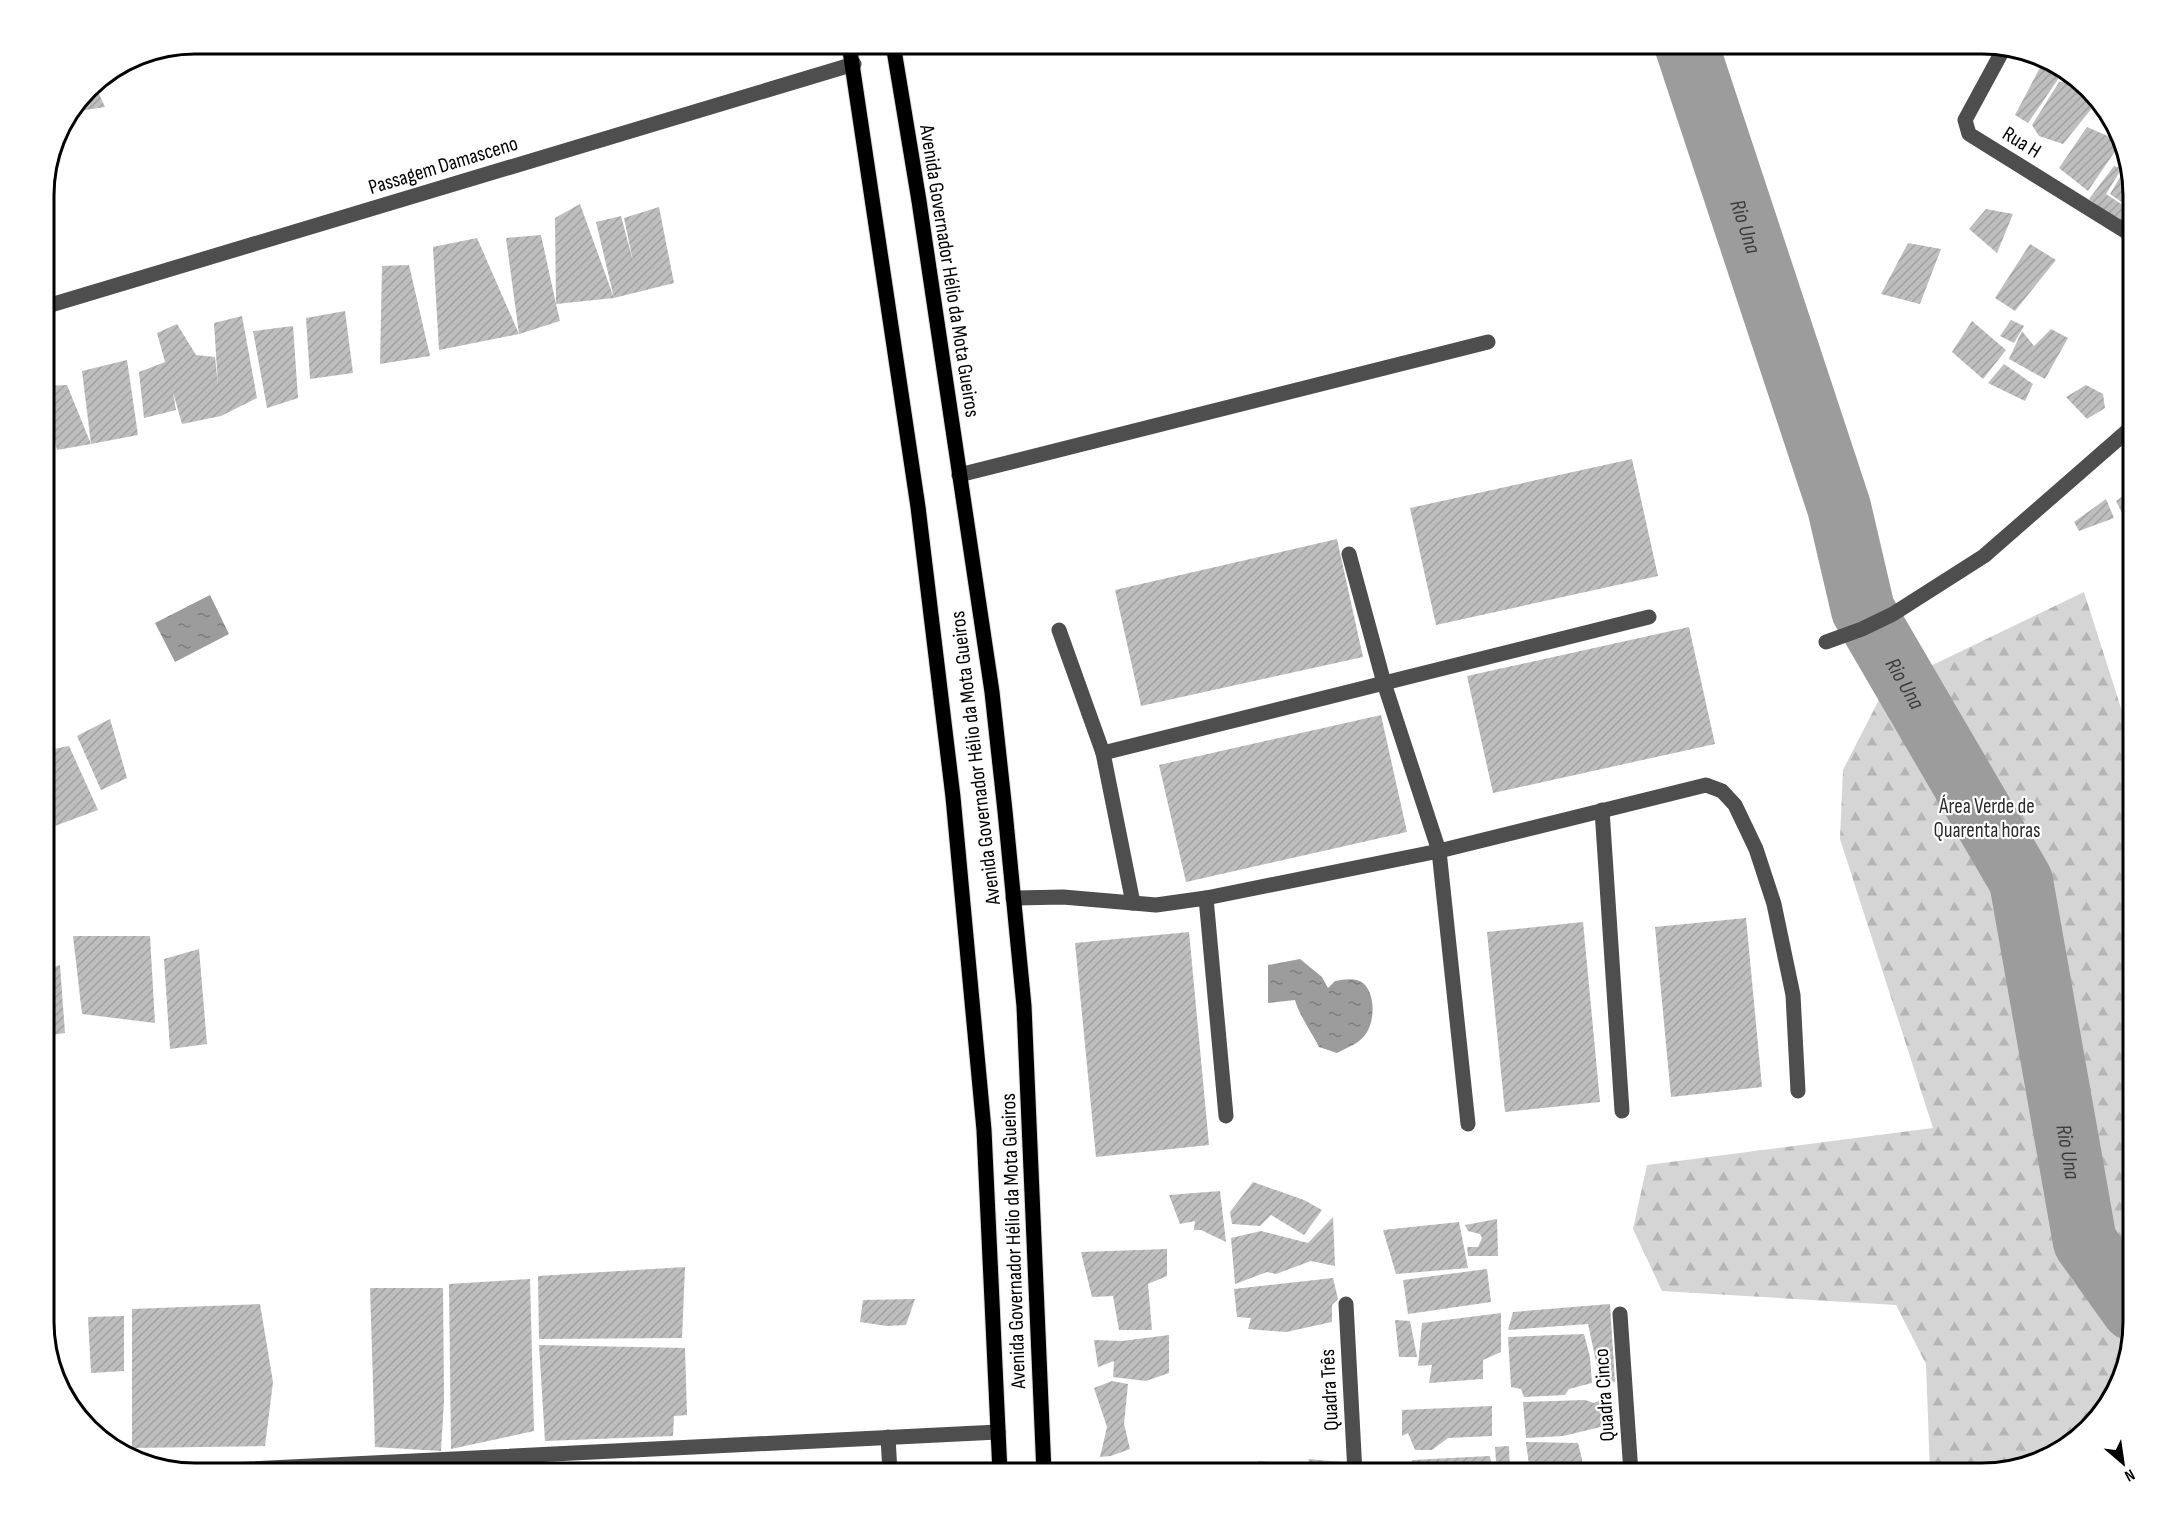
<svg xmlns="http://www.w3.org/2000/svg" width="2177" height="1517" font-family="'Sofia Sans Condensed',sans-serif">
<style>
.forest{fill:url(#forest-firs)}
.water{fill:url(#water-ripples)}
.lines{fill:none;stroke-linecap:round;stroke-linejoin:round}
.river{stroke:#9c9c9c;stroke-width:64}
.building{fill:url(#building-hatch)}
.major-casing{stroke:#dbdbdb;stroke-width:17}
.minor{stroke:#4e4e4e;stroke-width:15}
.major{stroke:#000;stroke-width:15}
.labels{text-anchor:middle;stroke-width:4.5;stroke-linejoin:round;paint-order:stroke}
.street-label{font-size:21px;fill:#000;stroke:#fff}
.park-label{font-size:21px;fill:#2c2c2c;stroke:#fff}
.water-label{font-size:22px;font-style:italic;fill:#3d3d3d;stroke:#fff}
.rim{fill:none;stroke:#000;stroke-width:3}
</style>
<defs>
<pattern id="forest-firs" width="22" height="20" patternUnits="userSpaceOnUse" patternTransform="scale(1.5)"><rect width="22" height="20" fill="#d5d5d5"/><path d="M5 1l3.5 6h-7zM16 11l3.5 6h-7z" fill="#b5b5b5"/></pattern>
<pattern id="water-ripples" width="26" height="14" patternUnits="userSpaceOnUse" patternTransform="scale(1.5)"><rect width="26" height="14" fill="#9c9c9c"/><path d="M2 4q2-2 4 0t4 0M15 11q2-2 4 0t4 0" fill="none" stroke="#7d7d7d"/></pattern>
<pattern id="building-hatch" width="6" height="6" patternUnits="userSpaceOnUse" patternTransform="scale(1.5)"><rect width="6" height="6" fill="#bebebe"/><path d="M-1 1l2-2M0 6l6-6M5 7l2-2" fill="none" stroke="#a2a2a2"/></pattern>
</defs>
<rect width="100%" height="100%" fill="#fff"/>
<!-- forest -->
<polygon class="forest" points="2084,592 2127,727 2133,739 2133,1322 2108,1406 2057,1453 1982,1473 1930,1473 1926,1364 1896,1305 1662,1291 1633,1229 1647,1165 1933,1128 1840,839 1843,770 1885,688"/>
<!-- water -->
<g class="water">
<polygon points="210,595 229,634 175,662 155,623"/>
<path d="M 1300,959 L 1322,977 L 1328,988 L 1335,981 C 1343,980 1355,977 1363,983 C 1375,993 1375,1019 1367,1032 C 1361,1043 1348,1047 1337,1053 L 1319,1047 C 1311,1031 1300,1017 1295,1000 L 1268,1003 L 1268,965 Z"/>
</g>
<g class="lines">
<!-- river -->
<path class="river" id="s1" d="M 1686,44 L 1839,507 L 1863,610 L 2021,881 L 2085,1242 L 2133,1309"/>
</g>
<!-- building -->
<g class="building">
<polygon points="260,44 306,44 307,48 262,55"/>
<polygon points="147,53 127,63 127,62 137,55"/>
<polygon points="2043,62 2065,69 2028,123 2015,115"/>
<polygon points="2077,80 2097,102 2063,144 2039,136 2032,125 2059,82"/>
<polygon points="94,83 105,107 72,112 88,88"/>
<polygon points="2087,127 2119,141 2120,144 2088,191 2059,168"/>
<polygon points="2114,166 2122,168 2106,194 2133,212 2133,232 2089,199"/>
<polygon points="2126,167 2133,195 2133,210 2110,194"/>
<polygon points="580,204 614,298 596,222 621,216 633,261 624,218 659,207 674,283 614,298 556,304 560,321 519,334 439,350 433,247 477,238 519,334 506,238 541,235 556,304 555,218"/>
<polygon points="1986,209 2013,214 1997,253 1969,229"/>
<polygon points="1908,243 1941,249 1920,304 1881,294"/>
<polygon points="2030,244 2056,260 2015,311 1995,298"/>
<polygon points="409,265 430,356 380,364 382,266"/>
<polygon points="345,311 353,373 310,379 306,318"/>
<polygon points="242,316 257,398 221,416 182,424 173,392 176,410 144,418 139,372 165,362 157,333 177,324 196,355 215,357 218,385 214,323"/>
<polygon points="2011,320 2024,326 2014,343 2000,336"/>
<polygon points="1972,321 2006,350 1983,379 1952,352"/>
<polygon points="293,326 298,398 267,408 253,331"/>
<polygon points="2051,329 2068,338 2045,379 2009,359 2022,331 2034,346"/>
<polygon points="127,360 138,435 91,444 82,371"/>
<polygon points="2004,364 2033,384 2025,401 1988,383"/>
<polygon points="67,385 91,444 57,450 44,395 44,386"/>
<polygon points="2086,385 2103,394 2105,408 2087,419 2066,397"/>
<polygon points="1632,459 1658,576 1436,625 1410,508"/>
<polygon points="2133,489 2133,535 2116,501"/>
<polygon points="2106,499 2114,518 2079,531 2074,522"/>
<polygon points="1337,539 1363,657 1141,706 1115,590"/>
<polygon points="1689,627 1715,744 1493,793 1467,676"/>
<polygon points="1381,715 1407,832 1186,882 1159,765"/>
<polygon points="110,719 127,778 101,790 77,736"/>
<polygon points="69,746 98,810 44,830 44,751"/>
<polygon points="1746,918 1762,1087 1671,1097 1655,927"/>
<polygon points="1583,922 1600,1102 1505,1112 1487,932"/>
<polygon points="1189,932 1209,1145 1096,1157 1075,943"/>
<polygon points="73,936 150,936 155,1023 82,1014"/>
<polygon points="199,949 207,1044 170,1049 164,959"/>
<polygon points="60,965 65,1033 44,1036 44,970"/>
<polygon points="1253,1182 1304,1200 1322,1210 1304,1235 1271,1215 1260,1226 1232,1224 1230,1212"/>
<polygon points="1220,1191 1226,1242 1201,1230 1194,1230 1195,1221 1180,1224 1169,1195"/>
<polygon points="1333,1217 1335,1266 1311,1261 1276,1274 1267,1272 1235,1284 1231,1238 1261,1231 1308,1243"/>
<polygon points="1497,1219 1498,1256 1468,1256 1467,1247 1478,1247 1482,1238 1480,1234 1468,1231 1465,1225"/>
<polygon points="1459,1222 1468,1268 1396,1274 1383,1230"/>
<polygon points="1167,1249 1167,1276 1148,1284 1152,1330 1119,1330 1113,1296 1092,1297 1081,1252"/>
<polygon points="685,1267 682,1338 539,1339 538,1276"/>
<polygon points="1487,1269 1491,1302 1408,1314 1403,1280"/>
<polygon points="1333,1278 1338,1299 1332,1305 1332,1322 1286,1332 1248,1329 1251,1318 1237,1317 1234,1289"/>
<polygon points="530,1279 534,1431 451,1449 449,1284"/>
<polygon points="370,1288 443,1288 444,1400 441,1451 375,1447"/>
<polygon points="915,1299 906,1325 887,1326 860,1322 863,1300"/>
<polygon points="260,1304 273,1382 265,1446 132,1448 132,1309"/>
<polygon points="1610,1304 1615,1382 1600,1380 1588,1324 1508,1330 1513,1312"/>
<polygon points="1501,1313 1501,1352 1483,1360 1483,1379 1429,1383 1432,1365 1418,1366 1422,1323"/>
<polygon points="124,1316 124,1371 91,1373 88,1317"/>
<polygon points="1395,1320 1410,1321 1417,1357 1399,1357"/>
<polygon points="1584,1334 1590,1357 1592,1383 1569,1389 1565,1395 1524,1397 1521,1389 1511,1387 1508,1337"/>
<polygon points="1169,1335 1169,1373 1146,1381 1113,1377 1114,1361 1098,1367 1094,1340 1122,1341"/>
<polygon points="539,1345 685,1348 687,1415 674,1416 673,1436 545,1441"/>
<polygon points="1112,1381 1128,1384 1124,1424 1130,1449 1111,1456 1100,1457 1107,1427 1094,1388"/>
<polygon points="1608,1396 1613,1408 1609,1425 1563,1436 1526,1438 1523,1402 1585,1400 1594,1403"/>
<polygon points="1492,1406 1492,1436 1448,1438 1432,1450 1415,1450 1408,1433 1402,1436 1402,1410"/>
<polygon points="1526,1442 1578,1443 1582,1459 1582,1473 1530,1473"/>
<polygon points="1509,1446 1510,1473 1497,1473 1495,1447"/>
<polygon points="1490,1456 1493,1473 1412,1473 1412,1460"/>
<polygon points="1308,1459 1341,1462 1343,1473 1258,1473 1258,1461 1294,1464 1294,1471 1302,1471 1313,1469"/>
</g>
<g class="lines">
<!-- major casing -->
<g class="major-casing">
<g id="major">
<polyline points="849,44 918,507 953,797 984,1130 1000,1473"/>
<polyline points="893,44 919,201 992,692 1005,811 1024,1006 1044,1473"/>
</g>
</g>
<!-- minor -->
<g class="minor">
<polyline points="2003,50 1965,120 1969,134 2133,236"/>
<polyline points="44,307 854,64"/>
<polyline points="959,475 1488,342"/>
<polyline points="1349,554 1384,683 1439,851 1468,1124"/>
<polyline points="1059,630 1103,753 1133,903"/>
<polyline points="1826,642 1862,629 1893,614 1984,556 2133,426"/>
<polyline points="1103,753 1649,617"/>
<polyline points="1602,810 1622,1111"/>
<polyline points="1013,898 1063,897 1156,905 1206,898 1439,851 1706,785 1722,791 1735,805 1756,849 1774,904 1793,995 1798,1091"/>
<polyline points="1206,898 1226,1116"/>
<polyline points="1346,1304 1355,1473"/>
<polyline points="1620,1314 1631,1473"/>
<polyline points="888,1437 890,1473"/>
<polyline points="191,1472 998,1432"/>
</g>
<!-- major -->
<use href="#major" class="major"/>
</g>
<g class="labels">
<!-- street labels -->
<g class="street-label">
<text transform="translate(2022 142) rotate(32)" y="7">Rua H</text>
<text transform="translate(443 165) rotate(-17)" y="7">Passagem Damasceno</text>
<text transform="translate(950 271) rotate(81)" y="7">Avenida Governador Hélio da Mota Gueiros</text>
<text transform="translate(975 758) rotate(-97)" y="7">Avenida Governador Hélio da Mota Gueiros</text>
<text transform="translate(1013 1241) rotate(-92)" y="7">Avenida Governador Hélio da Mota Gueiros</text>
<text transform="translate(1329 1390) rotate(-93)" y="7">Quadra Três</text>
<text transform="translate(1604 1395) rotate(-94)" y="7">Quadra Cinco</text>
</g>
<!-- park labels -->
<g class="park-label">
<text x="1987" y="813">Área Verde de<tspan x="1987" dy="24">Quarenta horas</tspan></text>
</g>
<!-- water labels -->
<g class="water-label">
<text dy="8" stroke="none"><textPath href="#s1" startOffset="192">Rio Una</textPath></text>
<text dy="8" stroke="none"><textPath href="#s1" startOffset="678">Rio Una</textPath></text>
<text dy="8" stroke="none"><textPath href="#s1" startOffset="1182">Rio Una</textPath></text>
</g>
</g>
<!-- crop -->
<path d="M0 0H2177V1517H0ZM195 54H1982A141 141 0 0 1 2123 195V1322A141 141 0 0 1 1982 1463H195A141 141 0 0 1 54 1322V195A141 141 0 0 1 195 54Z" fill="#fff" fill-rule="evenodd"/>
<path class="rim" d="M195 54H1982A141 141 0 0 1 2123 195V1322A141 141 0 0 1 1982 1463H195A141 141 0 0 1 54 1322V195A141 141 0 0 1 195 54Z"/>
<!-- north arrow -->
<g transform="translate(2123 1463) rotate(151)" stroke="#ffffff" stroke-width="4.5" paint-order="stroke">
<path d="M0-4.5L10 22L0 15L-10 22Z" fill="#000000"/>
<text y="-9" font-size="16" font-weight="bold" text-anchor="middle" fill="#000000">N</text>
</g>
</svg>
